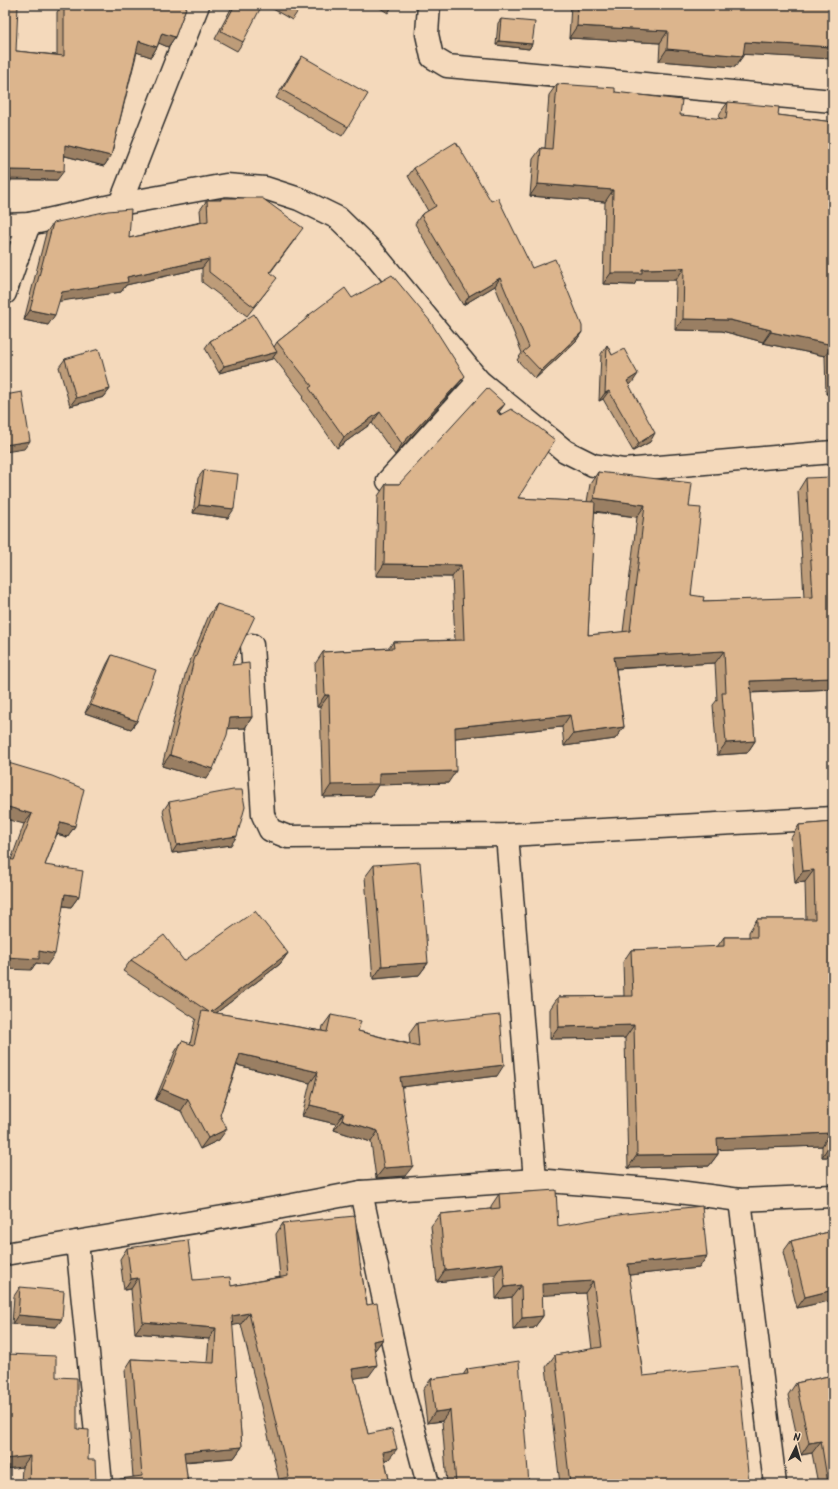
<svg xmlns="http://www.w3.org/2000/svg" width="838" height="1489" font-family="Kalam,sans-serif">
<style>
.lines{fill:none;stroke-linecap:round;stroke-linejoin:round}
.minor-casing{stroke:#2b2b2b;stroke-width:25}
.minor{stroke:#f4d9bb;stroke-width:22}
.wall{fill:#bd9c79;stroke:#2b2b2b;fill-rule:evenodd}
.shaded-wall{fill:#9a7f63;stroke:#2b2b2b}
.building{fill:#dcb58d;stroke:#2b2b2b}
</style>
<rect width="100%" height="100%" fill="#f4d9bb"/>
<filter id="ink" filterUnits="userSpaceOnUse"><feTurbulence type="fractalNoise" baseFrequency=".025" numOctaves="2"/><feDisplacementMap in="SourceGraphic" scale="8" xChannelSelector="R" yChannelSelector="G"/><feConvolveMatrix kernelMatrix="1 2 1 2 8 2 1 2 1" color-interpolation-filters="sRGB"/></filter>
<g filter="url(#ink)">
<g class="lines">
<!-- minor casing -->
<g class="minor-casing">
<g id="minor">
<polyline points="429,5 427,34 432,57 447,66 833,101"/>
<polyline points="120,204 198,5"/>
<polyline points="5,225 29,224 120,204 226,185 265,188 299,199 338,218 373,252 479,381 565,451 593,465 624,470 833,452"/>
<polyline points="5,293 29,224"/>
<polyline points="388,481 479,381"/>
<polyline points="252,645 263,815 270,830 288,837 507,835 833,818"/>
<polyline points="507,835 535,1180"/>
<polyline points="361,1192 403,1390 428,1484"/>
<polyline points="740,1200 775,1484"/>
<polyline points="77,1242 101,1484"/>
<polyline points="5,1254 277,1208 361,1192 535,1180 663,1190 740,1200 833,1196"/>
</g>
</g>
<!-- minor -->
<use href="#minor" class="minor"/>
</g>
<!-- wall -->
<g class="wall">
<polygon points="62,5 187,5 175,37 168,47 159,43 157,47 151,57 137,52 111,156 104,166 65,156 57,180 11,180 16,51 57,55 57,12"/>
<polygon points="233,5 252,5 243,42 237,51 215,39"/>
<polygon points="266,5 302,5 292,20"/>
<polygon points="375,5 393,5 388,13"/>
<polygon points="571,5 833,5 833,59 744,54 735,67 659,61 660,43 569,38"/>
<polygon points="501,19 532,44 529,49 496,45 498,23"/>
<polygon points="302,56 348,127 342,136 276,98 296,64"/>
<polygon points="557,84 615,92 680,115 719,119 720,113 728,102 778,115 833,122 833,394 826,394 825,356 763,343 763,342 722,331 675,330 676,280 637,280 634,285 603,284 605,202 530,196 533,159 541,148 545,148 549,95"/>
<polygon points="414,168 532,268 582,332 576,341 535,379 517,360 522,353 495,286 463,305 415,224 421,215 428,211 408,176"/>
<polygon points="221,198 296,238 270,273 270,287 247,316 202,282 202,268 126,285 121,292 59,301 48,325 24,320 46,233 53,223 129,238 201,222 200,210 207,200 220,200"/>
<polygon points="352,298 457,386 395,455 372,423 337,448 302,398 304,396 274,358 272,359 219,373 205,348 210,341 235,327 237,325 274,347 277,342 305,320 309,315"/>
<polygon points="607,345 612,355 632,383 629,385 650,442 633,451 603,399 599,401 601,354"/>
<polygon points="65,359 110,389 104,397 70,406 59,367"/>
<path d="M 498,413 L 518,498 L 587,502 L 590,484 L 598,472 L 689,507 L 691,595 L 703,601 L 804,598 L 798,491 L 806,478 L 833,498 L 833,689 L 751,693 L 755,741 L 747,753 L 717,755 L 713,705 L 717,700 L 715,663 L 616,669 L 624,727 L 615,739 L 564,746 L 562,727 L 455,738 L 448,783 L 378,785 L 371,796 L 323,797 L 320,707 L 317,707 L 315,664 L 323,652 L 389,648 L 393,642 L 455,640 L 452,577 L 376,576 L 378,496 L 386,484 L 399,484 ZM 594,512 L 637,517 L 623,632 L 588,635 Z"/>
<polygon points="204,470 228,518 193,513 198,478"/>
<polygon points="217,604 232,665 252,717 245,728 228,728 206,779 162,766 186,671 209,615"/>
<polygon points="112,655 137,721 131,729 85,713 107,664"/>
<polygon points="5,762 75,826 67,837 57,834 45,865 79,896 71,907 63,906 47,965 36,963 31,970 11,860 24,824"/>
<polygon points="169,802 231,845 172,853 163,811"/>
<polygon points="833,822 833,1157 822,1157 822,1146 718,1149 718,1154 709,1166 628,1168 625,1038 550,1039 550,1009 558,997 624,996 623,962 631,950 717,947 724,937 749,937 749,932 757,919 806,919 805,882 795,883 791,838 799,825"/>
<polygon points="374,865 428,963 419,975 373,979 365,877"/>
<polygon points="288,953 280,964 216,1013 322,1031 323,1026 331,1015 358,1031 410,1044 409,1034 417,1023 497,1076 401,1087 405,1176 376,1178 371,1142 334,1130 336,1124 302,1116 310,1083 237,1065 220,1115 219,1140 200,1149 181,1111 155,1100 175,1052 182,1041 190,1044 195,1021 196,1019 123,971 131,960 184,961"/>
<polygon points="499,1194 558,1226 707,1256 699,1268 629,1275 643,1376 749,1484 560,1484 546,1367 555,1355 592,1349 585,1293 542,1295 543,1316 534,1328 513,1330 512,1297 496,1299 495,1275 437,1282 431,1226 440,1214 491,1209 491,1206"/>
<polygon points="283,1223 360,1264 367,1305 383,1339 375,1350 374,1350 369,1376 354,1378 368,1434 389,1459 385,1460 390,1484 276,1484 279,1480 241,1324 232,1325 242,1447 234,1458 185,1462 188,1484 133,1477 125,1370 132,1359 207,1363 209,1339 135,1333 131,1289 124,1290 120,1259 127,1248 193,1280 231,1286 280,1277 276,1234"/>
<polygon points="833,1231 833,1300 797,1308 783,1252 791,1241"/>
<polygon points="20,1287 56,1327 12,1324 14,1296"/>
<polygon points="5,1319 7,1354 56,1377 77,1429 96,1482 103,1484 21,1484 22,1467 5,1469"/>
<polygon points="467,1369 529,1484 447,1484 442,1421 427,1423 423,1390 431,1379 463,1375"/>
<polygon points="833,1375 833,1484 818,1484 812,1453 801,1455 788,1395 796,1383"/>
</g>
<!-- shaded-wall -->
<g class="shaded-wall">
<polygon points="577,26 668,31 660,43 569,38"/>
<polygon points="162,33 175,37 168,47 156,42"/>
<polygon points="139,41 157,47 151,57 133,51"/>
<polygon points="499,41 532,44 529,49 496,45"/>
<polygon points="745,42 833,47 833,59 736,54"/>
<polygon points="667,49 743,56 735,67 659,61"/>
<polygon points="65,145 111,156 104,166 58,154"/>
<polygon points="10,170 64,171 57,180 5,179"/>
<polygon points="5,181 11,181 5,189"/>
<polygon points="538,184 613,190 605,202 530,196"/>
<polygon points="209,259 202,268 126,285 121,292 55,302 62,292 127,277"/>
<polygon points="684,268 676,280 637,280 634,285 603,284 611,273 642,269"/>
<polygon points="500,278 495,286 463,305 469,296"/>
<polygon points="30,310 55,315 48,325 24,320"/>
<polygon points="683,319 730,320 771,330 763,342 722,331 675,330"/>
<polygon points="582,332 576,341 535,379 541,371"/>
<polygon points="771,332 833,345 825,356 763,343"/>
<polygon points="277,352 272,359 219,373 224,366"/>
<polygon points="638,374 632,383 621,389 627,381"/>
<polygon points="465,376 457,386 395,455 402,444"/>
<polygon points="833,383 833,394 826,394"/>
<polygon points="110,389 104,397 70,406 76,398"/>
<polygon points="609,391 603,399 599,401 605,393"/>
<polygon points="505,404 496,416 497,411"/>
<polygon points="380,412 372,423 337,448 344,437"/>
<polygon points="655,433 650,442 633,451 639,443"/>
<polygon points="30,441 24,449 5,452 5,445"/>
<polygon points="594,498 645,505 637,517 586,510"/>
<polygon points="199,505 234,509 228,518 193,513"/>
<polygon points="384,564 461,565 452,577 376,576"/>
<polygon points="724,651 715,663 606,669 614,657"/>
<polygon points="833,678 833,689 741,693 750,681"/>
<polygon points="325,695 329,695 320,707 317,707"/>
<polygon points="91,705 137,721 131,729 85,713"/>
<polygon points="570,715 562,727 446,739 455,727"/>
<polygon points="252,717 245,728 222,729 230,718"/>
<polygon points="624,727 615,739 564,746 573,734"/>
<polygon points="755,741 747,753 717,755 726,743"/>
<polygon points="170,755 213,769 206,779 162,766"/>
<polygon points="456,771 448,783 378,785 371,796 323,797 331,785 379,773"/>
<polygon points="5,806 32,814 24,824 5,819"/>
<polygon points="61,822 75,826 67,837 54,833"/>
<polygon points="237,836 231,845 172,853 177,845"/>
<polygon points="814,870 805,882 795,883 803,871"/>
<polygon points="65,894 79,896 71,907 58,905"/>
<polygon points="39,951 55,954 47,965 36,963 31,970 5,969 5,957"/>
<polygon points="288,953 280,964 203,1023 211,1012"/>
<polygon points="428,963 419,975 373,979 382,966"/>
<polygon points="634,1025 625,1038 550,1039 559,1027"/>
<polygon points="240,1054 318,1072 310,1083 233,1064"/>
<polygon points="504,1065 497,1076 392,1088 400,1077"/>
<polygon points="162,1089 188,1100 181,1111 155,1100"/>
<polygon points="310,1105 344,1113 336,1124 302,1116"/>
<polygon points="342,1120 378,1131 371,1142 334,1130"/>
<polygon points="227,1129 219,1140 200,1149 208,1138"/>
<polygon points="830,1133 822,1146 709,1150 717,1138"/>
<polygon points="830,1144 833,1144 833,1157 822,1157"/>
<polygon points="718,1154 709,1166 628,1168 637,1155"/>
<polygon points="413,1166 405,1176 376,1178 384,1168"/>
<polygon points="707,1256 699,1268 620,1276 628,1264"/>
<polygon points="503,1263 495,1275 437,1282 445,1270"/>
<polygon points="138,1278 131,1289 124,1290 131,1279"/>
<polygon points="593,1281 585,1293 533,1296 542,1284"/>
<polygon points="521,1285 512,1297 496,1299 505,1287"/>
<polygon points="833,1290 833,1300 797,1308 805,1297"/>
<polygon points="249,1313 241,1324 224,1327 232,1316"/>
<polygon points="18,1315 62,1319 56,1327 12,1324"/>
<polygon points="543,1316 534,1328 513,1330 522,1318"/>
<polygon points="143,1322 216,1328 209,1339 135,1333"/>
<polygon points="383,1339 375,1350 365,1351 373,1341"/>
<polygon points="377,1365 369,1376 344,1380 352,1369"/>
<polygon points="450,1410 442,1421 427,1423 435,1412"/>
<polygon points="821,1441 812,1453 801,1455 809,1443"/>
<polygon points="242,1447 234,1458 176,1462 184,1452"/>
<polygon points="397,1449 389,1459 375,1463 383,1452"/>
<polygon points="30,1456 22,1467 5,1469 5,1459"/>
</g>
<!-- building -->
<g class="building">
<polygon points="5,5 18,5 16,51 64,56 64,5 187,5 175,37 162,33 157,47 139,41 111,156 65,145 64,171 10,170 11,181 5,181"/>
<polygon points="235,5 252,5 260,9 243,42 221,31"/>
<polygon points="294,5 302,5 300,9"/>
<polygon points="578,5 833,5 833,47 745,42 743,56 667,49 668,31 577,26"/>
<polygon points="501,19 535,22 532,44 499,41"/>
<polygon points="302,56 368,94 348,127 282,90"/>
<polygon points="557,84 615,88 615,92 682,100 680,115 726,119 728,102 779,107 778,115 833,122 833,345 771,332 771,330 730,320 683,319 684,268 642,269 642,273 611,273 613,190 538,184 541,148 552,149"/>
<polygon points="456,142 491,201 498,198 532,268 555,259 582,326 582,332 541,371 523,352 529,347 500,278 469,296 421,215 436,206 414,168"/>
<polygon points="221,198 262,198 303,228 270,272 277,278 254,307 209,272 209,259 127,277 128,282 62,292 55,315 30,310 53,223 108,211 131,209 129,238 208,221 207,200 221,200"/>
<polygon points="392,275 430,321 465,376 402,444 380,412 344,437 309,388 312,386 277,342 310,316 309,315 345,288 352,298"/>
<polygon points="254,314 277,352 224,366 210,341 237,326 237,325"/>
<polygon points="607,345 612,355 624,349 638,374 627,381 655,433 639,443 609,391 605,393"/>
<polygon points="99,349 110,389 76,398 65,359"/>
<polygon points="487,388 505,404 497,411 500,415 511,409 537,426 555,440 518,498 595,502 588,635 630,631 645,505 594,498 598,472 692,483 689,507 701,508 691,595 704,597 703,601 813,597 806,478 832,477 833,498 833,678 750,681 755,741 726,743 722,693 726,693 724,651 614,657 624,727 573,734 570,715 455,727 456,771 379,773 379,784 331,785 329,695 325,695 323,652 394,648 393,642 464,640 461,565 384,564 386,484 399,484"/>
<polygon points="22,392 30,441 5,445 5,395"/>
<polygon points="204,470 238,474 234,509 199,505"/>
<polygon points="217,604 255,616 232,665 249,663 252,717 230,718 227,735 213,769 170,755 194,660"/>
<polygon points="112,655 156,670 137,721 91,705"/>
<polygon points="5,762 52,776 84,789 75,826 61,822 45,865 83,871 79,896 65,894 55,954 39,951 39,959 5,957 5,859 14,860 32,814 5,806"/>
<polygon points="233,790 242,790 245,807 237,836 177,845 169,802"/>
<polygon points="833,822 833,1144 830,1144 830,1133 717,1138 718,1154 637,1155 634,1025 559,1027 558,997 633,996 631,950 724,946 724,937 757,937 757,919 815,919 814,870 803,871 799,825"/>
<polygon points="420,862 428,963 382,966 374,865"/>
<polygon points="255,911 288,953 211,1012 327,1032 331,1015 361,1021 358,1031 419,1047 417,1023 500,1015 504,1065 400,1077 413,1166 384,1168 378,1131 342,1120 344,1113 310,1105 318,1072 240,1054 220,1115 227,1129 208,1138 188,1100 162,1089 182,1041 194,1045 202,1011 209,1012 131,960 164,935 184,961"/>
<polygon points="556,1190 558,1226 625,1214 702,1206 707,1256 628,1264 643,1376 738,1366 749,1484 570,1484 555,1355 602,1347 593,1281 542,1284 543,1316 522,1318 521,1285 505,1287 503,1263 445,1270 440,1214 500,1208 499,1194"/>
<polygon points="355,1216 360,1264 367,1305 377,1303 383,1339 373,1341 377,1365 352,1369 368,1434 392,1429 397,1449 383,1452 390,1484 281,1484 280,1479 289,1477 249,1313 232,1316 242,1447 184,1452 188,1484 114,1484 116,1483 120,1479 142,1476 132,1359 214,1363 216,1328 143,1322 138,1278 131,1279 127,1248 188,1240 193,1280 230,1277 231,1286 288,1276 283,1223"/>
<polygon points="833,1231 833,1290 805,1297 791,1241"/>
<polygon points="20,1287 64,1291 62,1319 18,1315"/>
<polygon points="5,1319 8,1319 7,1354 56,1356 56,1377 77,1378 77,1429 89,1430 88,1460 95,1460 96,1482 100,1482 103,1484 29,1484 30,1456 5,1459"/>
<polygon points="519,1361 529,1484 456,1484 450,1410 435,1412 431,1379 468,1374 467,1369"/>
<polygon points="833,1375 833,1484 828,1484 821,1441 809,1443 796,1383"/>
</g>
</g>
<!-- margin -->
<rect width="838" height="1489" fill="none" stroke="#f4d9bb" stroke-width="20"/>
<rect x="10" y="10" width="818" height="1469" fill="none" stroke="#2b2b2b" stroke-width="1.5" filter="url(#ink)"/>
<!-- north arrow -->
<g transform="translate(796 1447) rotate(5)" stroke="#f4d9bb" stroke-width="3" paint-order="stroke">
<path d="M0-3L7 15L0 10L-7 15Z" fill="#2b2b2b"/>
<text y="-6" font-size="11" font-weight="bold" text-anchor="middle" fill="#2b2b2b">N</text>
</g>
</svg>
